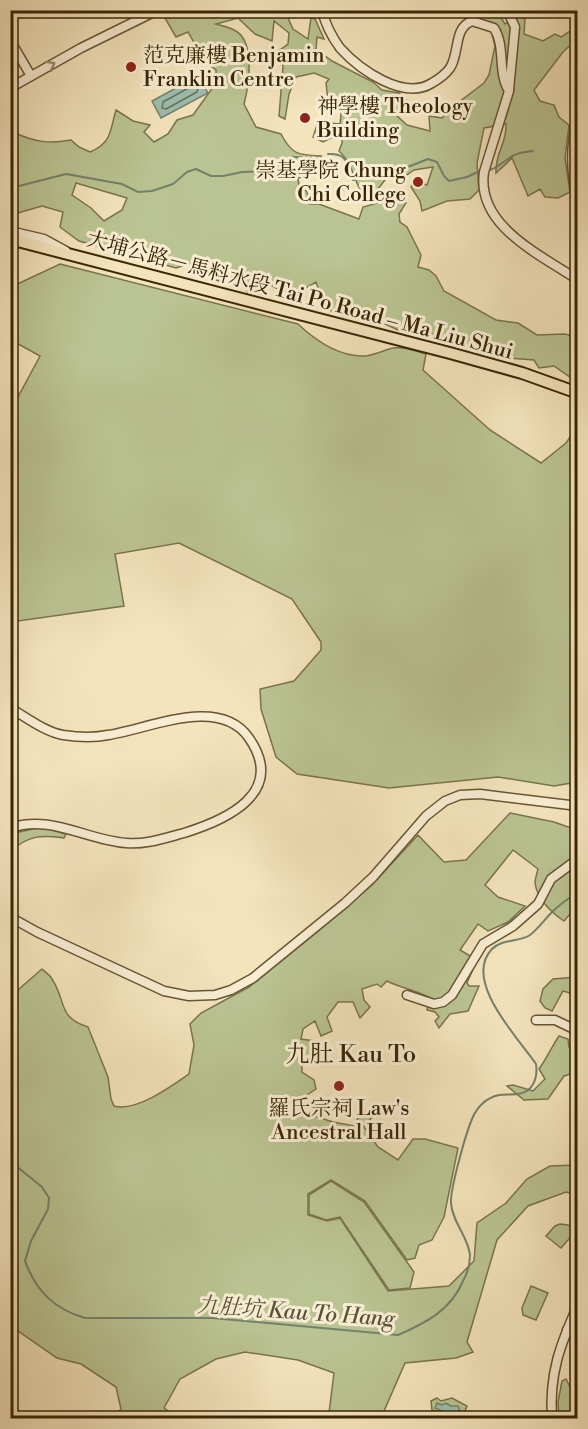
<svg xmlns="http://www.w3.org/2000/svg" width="588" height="1429" font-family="'Libre Bodoni','Noto Serif TC',serif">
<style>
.green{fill:#bac492;stroke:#7a744b;stroke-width:1.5;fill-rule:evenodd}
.water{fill:#9cbeb1;stroke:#74816c;stroke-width:1.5}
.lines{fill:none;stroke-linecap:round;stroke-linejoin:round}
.shore{stroke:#6a725a;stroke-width:1.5}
.stream{stroke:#74816c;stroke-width:2}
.minor-casing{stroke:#685532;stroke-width:11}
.major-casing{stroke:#392504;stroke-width:14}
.minor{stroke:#f8edd3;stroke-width:8}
.major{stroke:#f4e4bc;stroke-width:10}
.oneway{stroke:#98896c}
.poi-dot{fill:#8f2418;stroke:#f8edd3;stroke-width:2}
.labels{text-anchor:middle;stroke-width:6;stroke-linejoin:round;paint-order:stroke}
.poi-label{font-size:21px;fill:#392504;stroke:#f8edd3;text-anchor:start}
.street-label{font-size:21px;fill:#392504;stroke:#f8edd3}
.water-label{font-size:22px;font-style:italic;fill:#575338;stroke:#f8edd3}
.quarter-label{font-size:24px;fill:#392504;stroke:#f8edd3}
</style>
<rect width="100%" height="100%" fill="#f4e4bc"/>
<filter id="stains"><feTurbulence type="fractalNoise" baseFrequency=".00333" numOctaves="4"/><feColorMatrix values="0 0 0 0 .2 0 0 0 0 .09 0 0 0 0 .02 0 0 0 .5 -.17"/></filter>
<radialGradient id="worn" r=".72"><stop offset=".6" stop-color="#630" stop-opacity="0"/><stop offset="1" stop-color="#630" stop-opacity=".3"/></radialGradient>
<!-- green -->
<g class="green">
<path d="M 170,10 L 295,10 L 302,16 L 288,18 L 293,29 L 308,39 L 311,18 L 315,19 L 324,39 L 317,37 L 316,49 L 332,61 L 373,82 L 382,90 L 399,93 L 413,107 L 394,113 L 407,125 L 430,131 L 429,116 L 442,118 L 455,105 L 484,83 L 489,75 L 495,46 L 491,30 L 477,19 L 474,11 L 501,11 L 498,13 L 505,24 L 518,15 L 525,19 L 524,34 L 543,41 L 555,34 L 561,37 L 576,27 L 577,39 L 563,52 L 534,90 L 540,101 L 554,105 L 559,117 L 569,125 L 565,158 L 570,192 L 558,198 L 545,197 L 540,189 L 528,196 L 512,158 L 496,173 C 495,152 507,144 506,124 L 484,128 L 477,163 L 479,190 L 470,199 L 447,201 L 422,211 L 420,201 L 411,187 L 415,181 L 427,185 L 433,167 L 414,170 L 404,177 L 395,180 L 388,176 L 375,193 L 370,188 L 361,191 C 352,176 353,164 339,151 L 342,143 L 342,134 L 339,134 L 323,142 L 313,137 L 318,122 L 340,124 L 342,105 L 328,100 L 326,83 L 329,79 L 314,73 L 296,77 L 289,94 L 285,119 L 279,116 L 283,66 L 277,52 L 288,44 L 289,33 L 274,21 L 272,41 L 255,34 L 238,18 L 216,24 C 222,26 229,27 234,30 C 256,40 249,85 244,104 L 256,127 L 281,134 C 292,155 298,155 321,156 L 314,175 L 298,178 L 299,185 L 307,192 L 310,204 L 319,204 L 359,219 L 363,207 L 399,197 L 406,203 L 399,214 L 400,222 L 407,227 L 421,255 L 418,267 L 429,270 L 436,276 L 444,291 L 496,320 L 518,323 L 537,335 L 565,334 L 577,337 L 577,382 L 554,366 L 539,368 L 534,360 L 495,357 L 428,333 L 419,324 L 400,331 L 368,316 L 343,316 L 325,308 L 316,282 L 297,293 L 276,288 L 266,282 L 248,293 L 240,277 L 219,281 L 204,276 L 197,261 L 176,268 L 79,241 L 60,227 L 63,212 L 42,206 L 11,215 L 11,135 L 15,133 C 35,142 49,144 71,140 L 79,147 L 90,152 C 112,143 110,130 116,110 L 133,121 L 150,125 L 144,132 L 154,142 L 168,134 L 177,120 L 193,115 L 216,83 L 216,70 L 205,62 L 188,32 L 176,37 L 162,13 ZM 76,183 L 127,198 L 122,210 L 104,221 L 91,208 L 72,195 Z"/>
<path d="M 60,264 L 298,324 C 316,341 339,357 365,356 C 375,355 384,350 393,348 C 404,346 415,351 426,354 L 423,370 L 490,430 L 541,463 L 566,443 L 577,427 L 577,782 L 554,786 L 498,777 L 389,788 L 297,774 L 276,757 L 261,709 L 260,689 L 294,681 L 321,650 L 321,642 L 292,599 L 179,543 L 115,554 L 124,606 L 11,622 L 11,410 L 40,356 L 11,340 L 11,287 Z"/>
<path d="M 510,813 L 554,822 L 577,830 L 577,906 L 564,921 C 552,913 537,899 535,883 C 535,879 537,873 538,869 L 513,850 L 485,885 L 498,897 L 525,906 L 508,922 L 488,931 L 478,924 L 460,950 L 477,960 L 467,983 L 469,986 L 479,986 L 468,1011 L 450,1014 L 439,1028 L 435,1021 L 439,1017 L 435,1012 L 427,1010 L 430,998 C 416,990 401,988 387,981 L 381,987 L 377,984 L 362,989 L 364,1000 L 370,1007 L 360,1018 L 353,1002 L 338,1002 L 327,1017 L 332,1031 L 321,1036 L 315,1021 L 303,1029 L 301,1039 L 315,1041 L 319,1055 L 302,1060 L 302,1072 L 314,1080 L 316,1089 L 298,1101 L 305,1113 L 333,1122 L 355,1126 L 361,1109 L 373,1116 L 364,1127 L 378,1147 L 398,1160 L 413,1139 L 425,1139 L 458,1148 L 444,1217 L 432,1240 L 419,1245 L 415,1258 L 407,1260 L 365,1201 L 331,1180 L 308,1194 L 308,1215 L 327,1221 L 340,1218 L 388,1291 L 449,1286 L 474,1261 L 477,1223 L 506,1203 L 527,1179 L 550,1166 L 577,1165 L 577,1195 L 566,1192 L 528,1206 L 497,1240 L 467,1342 L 473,1352 L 456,1358 L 405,1363 L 381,1418 L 333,1418 L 329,1413 L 334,1373 L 298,1360 L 245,1352 L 216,1359 L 180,1379 L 164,1408 L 173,1414 L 168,1418 L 111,1418 L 121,1409 L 116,1387 L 81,1364 L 57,1358 L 11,1326 L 11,996 L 42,969 C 45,972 50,975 52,979 C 67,1002 57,1017 88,1027 L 108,1077 L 111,1099 L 114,1106 C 136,1112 172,1086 189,1074 L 194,1045 L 190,1024 L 201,1013 L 249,987 L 317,932 L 372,885 L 418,835 L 444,862 L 466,860 Z"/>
<path d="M 42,827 L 66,834 L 64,838 C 41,835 29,835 11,851 L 11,838 L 19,832 Z"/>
<polygon points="577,977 577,995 563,991 552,1011 545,1008 540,1001 543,989 553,979"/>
<path d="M 559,1036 L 568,1039 L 569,1047 L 577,1052 L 577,1072 L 564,1076 L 548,1099 L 524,1100 L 507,1086 L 513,1085 L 533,1091 L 545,1079 L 539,1069 C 547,1058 551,1048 559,1036 Z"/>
<polygon points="331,1181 364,1202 414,1272 410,1288 389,1290 340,1217 326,1220 309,1214 309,1195"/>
<polygon points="560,1224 568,1225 576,1231 561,1248 546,1236 555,1226"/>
<polygon points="531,1286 548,1293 536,1320 523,1315 522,1308"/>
<polygon points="566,1379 571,1389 571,1411 567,1415 559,1416 558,1402 562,1381"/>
<polygon points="437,1398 441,1401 452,1398 467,1406 462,1418 452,1418 432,1410 431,1401"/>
</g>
<!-- water -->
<g class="water">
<polygon points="198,76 208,93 161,118 152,101"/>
<polygon points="437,1403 442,1405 446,1403 451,1406 458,1406 460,1411 457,1418 435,1408"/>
</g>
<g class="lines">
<!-- shore -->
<polygon class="shore" points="194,85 198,88 197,92 166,109 162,108 163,102"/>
<!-- stream -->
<g class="stream">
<path d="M 328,154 C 350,153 346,166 353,180 L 400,170 L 428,159 L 437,162 L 444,176 L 449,181 L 467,177 L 482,170"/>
<polyline points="318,159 321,157"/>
<path d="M 490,170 C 499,167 501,163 508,159 C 515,153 524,152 533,151"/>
<polyline points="15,187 66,174 122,184 138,192 152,191 173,184 187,172 196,169 211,176 223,176 242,172 266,171 290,163 292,157 313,158"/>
<path d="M 10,1161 L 42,1187 L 49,1198 L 48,1209 L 31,1241 L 25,1261 C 36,1291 54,1309 85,1318 L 212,1318 L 398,1335 C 426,1323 451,1310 463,1281 C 467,1274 470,1263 470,1255 C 468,1236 452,1222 451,1203 C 450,1189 466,1133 472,1119 C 477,1107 486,1098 499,1095 C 505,1094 511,1095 517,1094 C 533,1093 538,1078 536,1064 C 518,1038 462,980 492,949 C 503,938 518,943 530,935 C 538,929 545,919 552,912 C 560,904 569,898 578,892"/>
</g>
<!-- minor casing -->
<g class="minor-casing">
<g id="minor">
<path d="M 322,10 C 325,23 332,37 340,48 C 360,70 404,101 432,83 C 439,79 445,75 450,68 C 460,53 453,28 472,21 L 494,28 C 506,47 497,72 509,91 L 484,172 C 476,226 541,255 578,280"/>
<polyline points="507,10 515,27 509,90"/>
<polyline points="10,40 31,76"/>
<polyline points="10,88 81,48 158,10"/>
<path d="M 578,117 C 570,145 570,171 578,200"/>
<polyline points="10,231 44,239 66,251"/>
<path d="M 10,708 C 26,717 45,732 63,735 C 77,737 94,738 108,735 C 149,729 219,695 249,738 C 287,793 226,820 184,833 C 165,838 145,845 126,843 C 86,840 51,814 10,828"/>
<polyline points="10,917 37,932 164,991 189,996 215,995 231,990 253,978 345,903 373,877 426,816 445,801 460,795 480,794 578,806"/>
<polyline points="407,995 434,1004 443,1002 452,995 483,944 513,926 538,904 551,879 578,859"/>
<polyline points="536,1020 555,1020 578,1031"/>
<polyline points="567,1330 578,1334"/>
<path d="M 552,1418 C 549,1374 560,1345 578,1305"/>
</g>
</g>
<!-- major casing -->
<g class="major-casing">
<polyline id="major" points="10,239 450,353 522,373 578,393"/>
</g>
<!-- minor -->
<use href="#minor" class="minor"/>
<!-- major -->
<use href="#major" class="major"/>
</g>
<!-- one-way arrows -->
<defs><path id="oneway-chevron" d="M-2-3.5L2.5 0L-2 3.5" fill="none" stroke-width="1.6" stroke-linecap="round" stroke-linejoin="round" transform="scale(1.5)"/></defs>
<use class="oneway" href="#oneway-chevron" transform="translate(51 65) rotate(-29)"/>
<!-- markers -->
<g class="poi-dot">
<circle cx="131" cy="67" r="6"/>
<circle cx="305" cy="118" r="6"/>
<circle cx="418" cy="182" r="6"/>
<circle cx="339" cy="1086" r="6"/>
</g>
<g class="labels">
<!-- poi labels -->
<g class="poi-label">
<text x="143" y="62">范克廉樓 Benjamin<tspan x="143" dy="24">Franklin Centre</tspan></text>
<text x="317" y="113">神學樓 Theology<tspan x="317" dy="24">Building</tspan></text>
<text x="406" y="177" text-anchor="end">崇基學院 Chung<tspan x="406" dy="24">Chi College</tspan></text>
<text x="339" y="1115" text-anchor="middle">羅氏宗祠 Law's<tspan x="339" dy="24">Ancestral Hall</tspan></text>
</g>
<!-- street labels -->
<g class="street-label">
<text transform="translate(300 295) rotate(15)" y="7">大埔公路－馬料水段 Tai Po Road – Ma Liu Shui</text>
</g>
<!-- water labels -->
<g class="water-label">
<text transform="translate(296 1311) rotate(4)" y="8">九肚坑 Kau To Hang</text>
</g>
<!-- quarter labels -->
<g class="quarter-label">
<text x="351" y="1062">九肚 Kau To</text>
</g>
</g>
<!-- margin -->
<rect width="588" height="1429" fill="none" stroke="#f4e4bc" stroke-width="36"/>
<rect x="12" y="12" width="564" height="1405" fill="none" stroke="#392504" stroke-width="3"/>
<rect x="18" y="18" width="552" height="1393" fill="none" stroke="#392504" stroke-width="1.5"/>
<rect width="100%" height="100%" filter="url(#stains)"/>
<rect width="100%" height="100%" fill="url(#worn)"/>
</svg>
